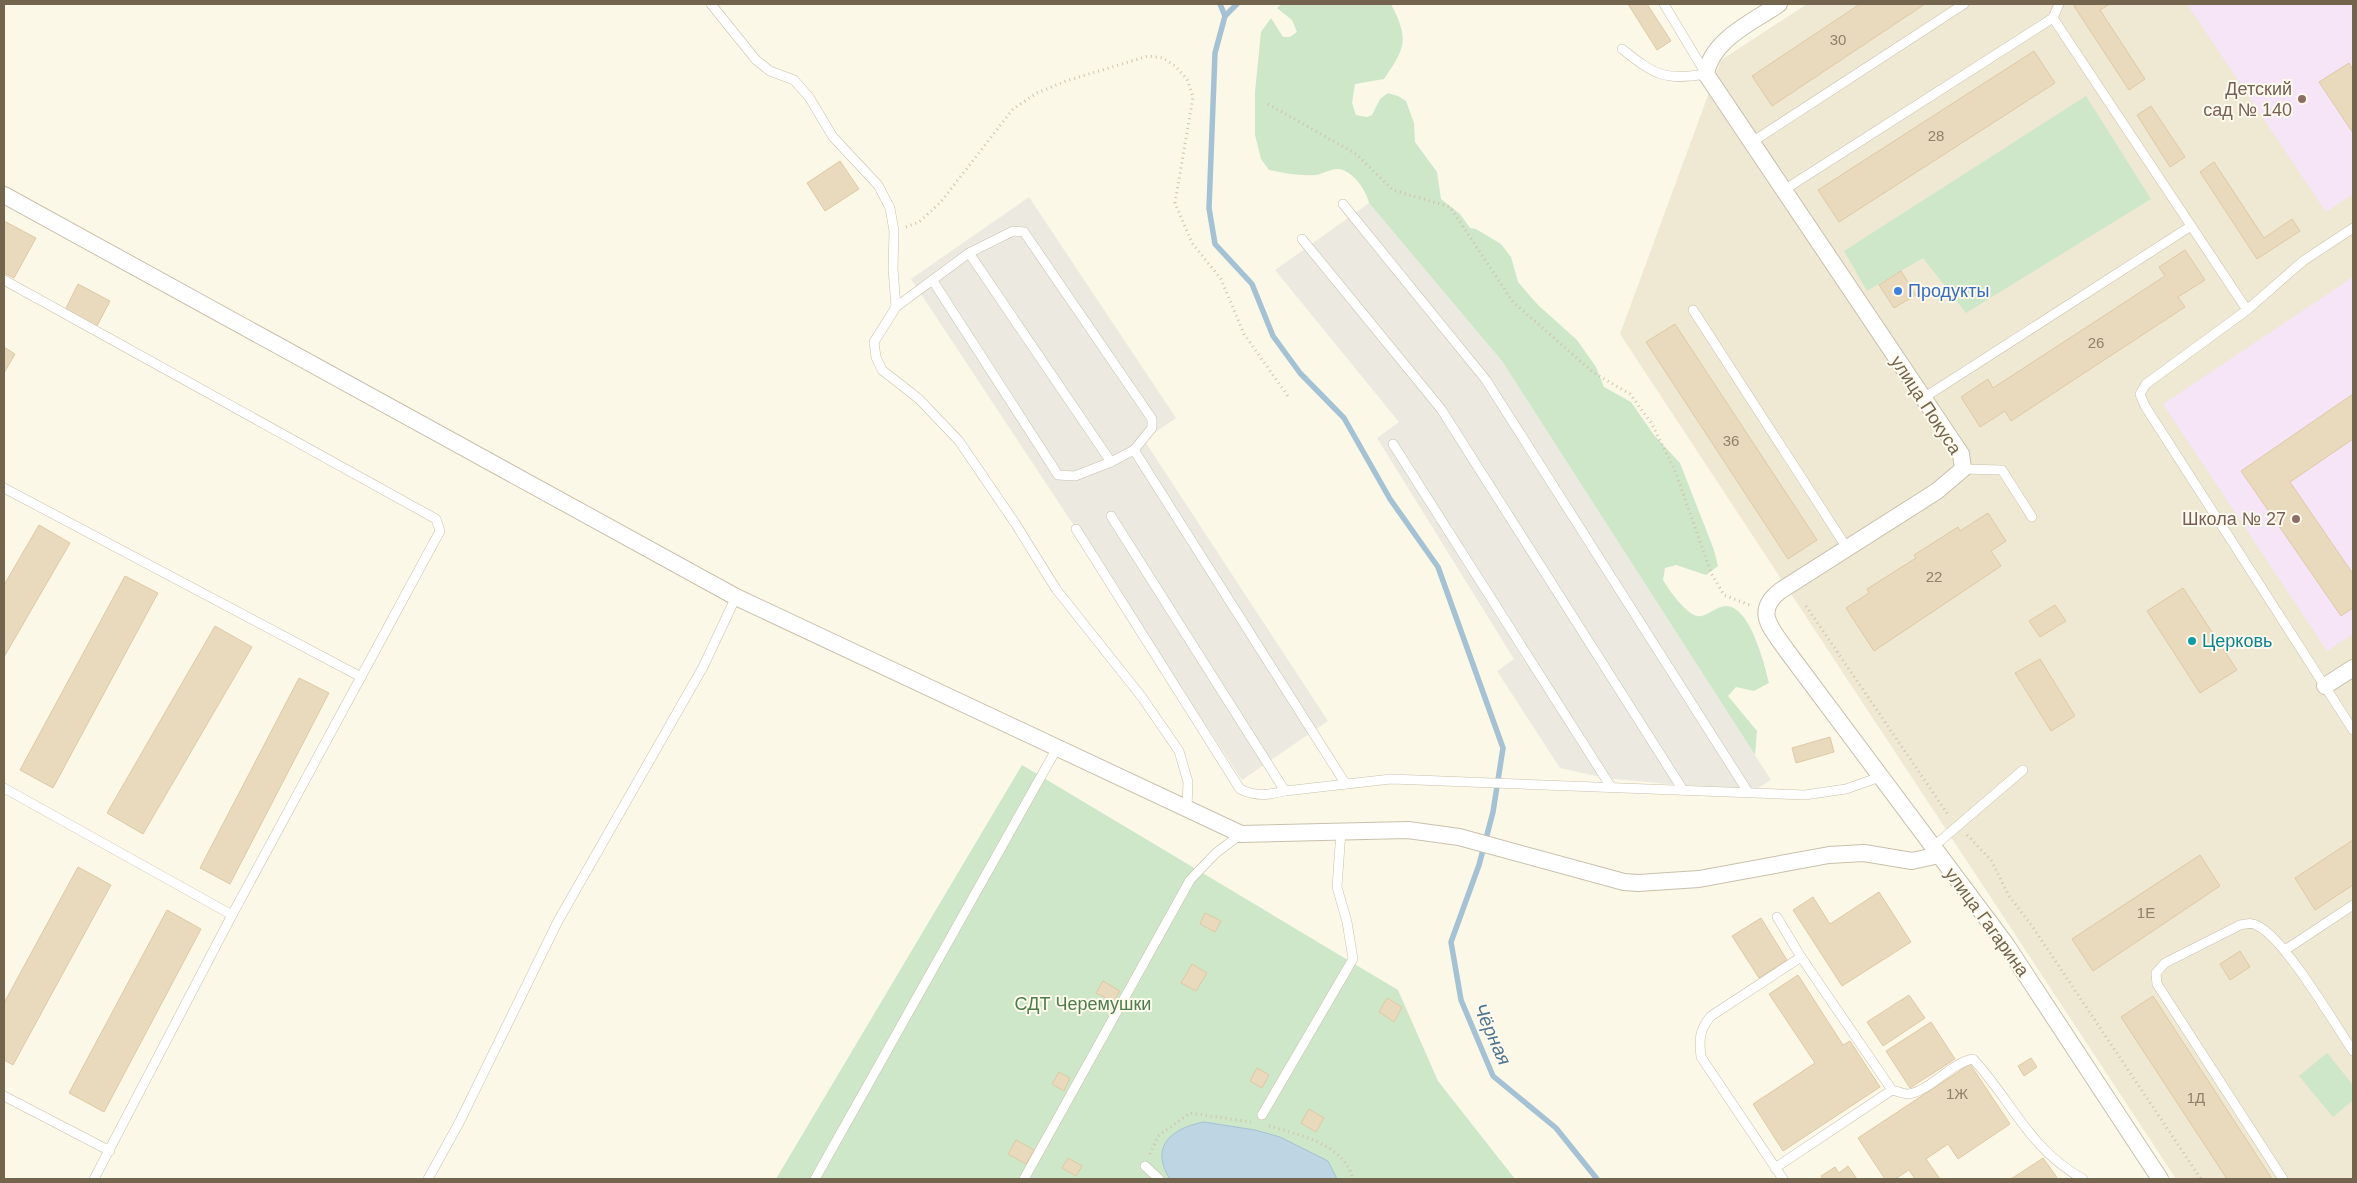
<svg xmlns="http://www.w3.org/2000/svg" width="2357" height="1183" font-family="Arial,sans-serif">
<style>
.residential{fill:#efe9d4}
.industrial{fill:#ece9e1}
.education{fill:#f5e5f7}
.green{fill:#cde7c8}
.water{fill:#bed5e3;stroke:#a5c1d4}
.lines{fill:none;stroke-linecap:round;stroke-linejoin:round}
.stream{stroke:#a5c1d4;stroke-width:5.5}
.building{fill:#e9d9bd;stroke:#dfc9a4}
.service-casing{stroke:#c9c0ac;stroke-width:10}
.minor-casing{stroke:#c9c0ac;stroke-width:18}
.path{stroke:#d3c2a5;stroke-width:3;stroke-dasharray:1 4;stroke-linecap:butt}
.service{stroke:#fff;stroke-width:9}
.minor{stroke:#fff;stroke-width:16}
.education-dot{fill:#8d6e63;stroke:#fefbee;stroke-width:2}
.shop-dot{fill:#3f7fe0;stroke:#fefbee;stroke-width:2}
.culture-dot{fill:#0f9aa8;stroke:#fefbee;stroke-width:2}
.labels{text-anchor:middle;stroke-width:4;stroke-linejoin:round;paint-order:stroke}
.number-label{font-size:15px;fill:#90816a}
.education-label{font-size:18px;fill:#785e54;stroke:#fefbee;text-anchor:end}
.shop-label{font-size:18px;fill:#366cbe;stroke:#fefbee;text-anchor:start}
.street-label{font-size:18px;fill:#73644e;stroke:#fefbee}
.culture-label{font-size:18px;fill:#0d838f;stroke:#fefbee;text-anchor:start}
.park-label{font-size:18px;fill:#4d7d4a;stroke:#fefbee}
.water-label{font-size:19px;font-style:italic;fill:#517791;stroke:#fefbee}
</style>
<rect width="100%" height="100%" fill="#fbf8e8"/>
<!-- residential -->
<polygon class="residential" points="1807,4 2353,4 2353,1179 2176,1179 1620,334 1721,60"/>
<!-- industrial -->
<g class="industrial">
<polygon points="1029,197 1176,418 1144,440 1328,721 1242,780 911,279"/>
<polygon points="1369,203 1502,361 1771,780 1752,792 1605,778 1560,768 1497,671 1514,659 1377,438 1399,422 1275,270"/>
</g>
<!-- education -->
<g class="education">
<polygon points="2187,4 2353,4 2353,194 2326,212"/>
<polygon points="2353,277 2353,634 2327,651 2163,404"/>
</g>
<!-- green -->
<g class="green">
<path d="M 1282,4 L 1391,4 C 1409,39 1406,47 1384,79 L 1355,84 L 1352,103 L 1356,115 L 1367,117 L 1372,115 L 1380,99 L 1388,93 L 1398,96 L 1406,101 L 1414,123 L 1415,142 L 1437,172 L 1441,199 L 1460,214 L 1470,228 L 1476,229 L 1501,244 L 1511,257 L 1518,282 L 1538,305 L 1577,340 L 1596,367 L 1604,387 L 1631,402 L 1654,435 L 1680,463 L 1714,550 L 1718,566 L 1706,575 L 1676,565 L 1665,568 L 1663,580 C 1669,590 1685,613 1697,616 C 1706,618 1716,606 1726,606 C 1750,606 1765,665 1769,683 L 1754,691 L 1736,687 L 1728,696 L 1757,731 L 1755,755 L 1502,361 L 1369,203 C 1367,191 1351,168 1337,169 C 1329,169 1322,175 1315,175 C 1299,176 1284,173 1269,170 L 1261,159 L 1255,135 L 1255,92 L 1261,32 L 1271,18 L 1283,37 L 1290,37 L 1297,32 L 1292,20 L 1277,8 Z"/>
<polygon points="2086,96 2151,199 1966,313 1923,258 1867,291 1844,251"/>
<polygon points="1022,765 1398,990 1438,1081 1515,1179 776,1179"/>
<polygon points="2327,1053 2353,1085 2353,1100 2333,1117 2299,1076"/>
</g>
<!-- water -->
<path class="water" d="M 1204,1122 L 1255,1130 L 1280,1137 L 1328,1161 L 1337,1179 L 1170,1179 C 1149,1146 1172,1128 1204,1122 Z"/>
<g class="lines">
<!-- stream -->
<g class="stream">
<polyline points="1220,4 1225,16 1215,53 1209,208 1215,244 1252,284 1273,336 1300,373 1344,418 1390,499 1438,567 1503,748 1493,812 1479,865 1451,942 1461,1000 1493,1076 1556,1128 1597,1179"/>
<polyline points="1225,16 1237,4"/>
</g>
</g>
<!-- building -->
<g class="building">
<polygon points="1628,4 1647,4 1671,41 1657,50"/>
<polygon points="1860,4 1925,4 1772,106 1752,76"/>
<polygon points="2077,4 2110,4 2100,10 2145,79 2129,90 2074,6"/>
<polygon points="2034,51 2055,83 1839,222 1818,190"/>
<polygon points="2349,63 2353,70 2353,133 2319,82"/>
<polygon points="2151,106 2185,157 2170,167 2137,115"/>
<polygon points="840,161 859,189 825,211 807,183"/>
<polygon points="2214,162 2264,238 2292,219 2300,231 2257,259 2200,172"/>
<polygon points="4,221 36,238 14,278 4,273"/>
<polygon points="2185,250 2205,280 2178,297 2185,307 2011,421 2005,411 1980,427 1961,397 1988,379 1993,388 2165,276 2159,267"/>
<polygon points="1901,271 1916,295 1894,308 1879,285"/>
<polygon points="78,284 110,301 97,326 65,310"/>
<polygon points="1675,324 1817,540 1788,559 1646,342"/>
<polygon points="4,347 15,354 4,373"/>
<polygon points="2353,394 2353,439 2290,482 2353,574 2353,608 2341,616 2241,471"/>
<polygon points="1988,513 2006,541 1991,551 2001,566 1874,651 1846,608 1869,593 1867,589 1916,558 1914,555 1958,527 1960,531"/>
<polygon points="39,525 70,543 4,657 4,585"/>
<polygon points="125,576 158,593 53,788 20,770"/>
<polygon points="2183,588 2237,670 2200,693 2147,611"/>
<polygon points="2055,605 2066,621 2040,637 2029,621"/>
<polygon points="215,626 252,647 143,834 107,813"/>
<polygon points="2040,659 2075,716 2051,731 2015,673"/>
<polygon points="299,678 329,693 230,884 200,868"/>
<polygon points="1830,737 1834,752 1796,763 1792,748"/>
<polygon points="2353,840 2353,885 2315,910 2295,878"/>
<polygon points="2200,855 2220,886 2093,971 2072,939"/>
<polygon points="78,867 111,885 13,1065 4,1060 4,1003"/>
<polygon points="1879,892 1911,942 1842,986 1793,910 1813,897 1830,924"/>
<polygon points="167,910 201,929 104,1112 69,1093"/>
<polygon points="1205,913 1221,921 1215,932 1200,924"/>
<polygon points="1761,918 1787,960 1759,978 1732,936"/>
<polygon points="2240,951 2250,967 2230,980 2220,964"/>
<polygon points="1192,964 1207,973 1196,991 1181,983"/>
<polygon points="1798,975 1843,1045 1850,1041 1880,1087 1783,1151 1753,1104 1815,1063 1769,994"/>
<polygon points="1103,981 1120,991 1113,1002 1096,993"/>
<polygon points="1909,995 1925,1018 1883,1046 1867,1022"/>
<polygon points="2153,996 2272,1179 2227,1179 2121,1017"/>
<polygon points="1387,998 1402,1007 1394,1022 1379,1012"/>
<polygon points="1931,1022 1955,1059 1910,1088 1886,1051"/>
<polygon points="2031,1058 2037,1067 2024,1076 2018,1066"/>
<polygon points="1970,1064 2010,1124 1958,1159 1948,1144 1926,1159 1940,1179 1915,1179 1909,1170 1895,1179 1885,1179 1858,1138"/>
<polygon points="1257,1068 1269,1075 1262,1088 1250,1081"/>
<polygon points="1059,1072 1070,1078 1064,1091 1052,1084"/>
<polygon points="1309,1109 1324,1118 1316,1132 1301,1123"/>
<polygon points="1016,1140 1034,1150 1026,1164 1008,1154"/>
<polygon points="1068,1158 1082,1166 1076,1176 1062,1168"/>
<polygon points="2043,1158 2058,1179 2011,1179"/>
<polygon points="1848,1166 1857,1179 1823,1179 1821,1176 1835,1167 1839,1173"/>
</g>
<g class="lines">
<!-- service casing -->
<g class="service-casing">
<g id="service">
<polyline points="711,4 756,60 770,71 794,80 809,97 833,137 878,185 890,208 894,231 893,269 896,307"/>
<polyline points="2059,4 2053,18 2247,310"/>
<path d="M 1622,49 C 1655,75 1664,81 1706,74 L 1664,4"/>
<polyline points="1752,142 1964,4"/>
<polyline points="1784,190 2053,18"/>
<polyline points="1343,204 1486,380 1748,792"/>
<polyline points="2353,228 2303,261 2247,310 2146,384 2140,394 2145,406 2353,730"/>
<polyline points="1302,239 1441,409 1683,790"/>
<polyline points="969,253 1111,462 1134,450 1345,783"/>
<polyline points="4,280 436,519 440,531 232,915 94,1179"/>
<polyline points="933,281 1058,475 1075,476 1111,462"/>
<polyline points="1693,310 1847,548"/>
<polyline points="1922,399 2191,226"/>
<polyline points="1393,444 1611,787"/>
<polyline points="1134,450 1152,428 1152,419 1024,232 1013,231 969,253 896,307 874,342 876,357 882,370 919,399 959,441 1015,523 1056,589 1141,696 1179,751 1188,782 1187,808"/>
<polyline points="1963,469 2002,470 2032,517"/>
<polyline points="4,488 361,677"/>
<polyline points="1111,516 1285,791 1391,779 1805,795 1846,789 1880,777"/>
<path d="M 1076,529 L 1240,789 C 1256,797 1268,795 1285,791"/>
<polyline points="4,788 232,915"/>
<polyline points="1933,847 2023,770"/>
<polyline points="2285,950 2353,905"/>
<path d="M 1892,1090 C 1897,1091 1903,1094 1908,1094 C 1929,1092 1950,1063 1973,1059 C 2013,1102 2028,1148 2083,1179"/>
<polyline points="4,1096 110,1151"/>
<polyline points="1262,1115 1353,959 1347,922 1337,887 1341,831"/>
<polyline points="1145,1166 1159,1179"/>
<polyline points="1775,1168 1892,1090 1801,957 1777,917"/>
<polyline points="428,1179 459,1123 558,921 703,667 736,597"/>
<polyline points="815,1179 1057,748"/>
<polyline points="1024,1179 1190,880 1216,853 1241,834"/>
<path d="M 1783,1179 L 1701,1057 C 1699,1040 1699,1030 1711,1016 L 1801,957"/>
<path d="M 2283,1179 L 2157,984 L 2156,973 L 2165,963 L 2240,925 C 2247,924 2252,922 2258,926 C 2285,939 2334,1023 2353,1051"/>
</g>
</g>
<!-- minor casing -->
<g class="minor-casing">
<g id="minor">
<path d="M 1779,4 C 1753,22 1712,39 1706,74 L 1961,454 L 1963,469 L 1937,491 L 1780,591 C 1753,612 1772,629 1787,651 L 2005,943 L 2160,1179"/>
<polyline points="4,195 736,597 1241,834 1408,830 1459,837 1624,882 1638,883 1699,879 1829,855 1864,853 1912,861 1939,855"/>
<polyline points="2325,686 2353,668"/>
</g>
</g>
<!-- path -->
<g class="path">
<polyline points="1268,104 1356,154 1393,190 1450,207 1513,302 1594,373 1630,394 1652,424 1676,473 1711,573 1724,595 1752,606"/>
<polyline points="906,227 919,222 940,203 1013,109 1037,93 1066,81 1148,56 1163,58 1175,66 1187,79 1193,97 1175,203 1192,243 1221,279 1244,334 1290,399"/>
<polyline points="1806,606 1949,816"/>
<polyline points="1967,835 1991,860 2009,896 2032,926 2201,1179"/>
<path d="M 1269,1126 C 1300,1135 1344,1144 1353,1179"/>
<polyline points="1150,1154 1158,1136 1190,1113 1251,1122"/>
</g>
<!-- service -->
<use href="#service" class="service"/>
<!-- minor -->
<use href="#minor" class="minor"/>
</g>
<!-- markers -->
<g class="education-dot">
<circle cx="2302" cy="99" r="5"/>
<circle cx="2296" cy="519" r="5"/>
</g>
<circle class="shop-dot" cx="1898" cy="291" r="5"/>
<circle class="culture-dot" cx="2192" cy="641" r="5"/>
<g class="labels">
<!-- number labels -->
<g class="number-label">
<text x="1838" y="45">30</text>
<text x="1936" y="141">28</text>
<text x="2096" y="348">26</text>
<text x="1731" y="446">36</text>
<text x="1934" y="582">22</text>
<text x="2146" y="918">1Е</text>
<text x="1957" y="1099">1Ж</text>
<text x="2196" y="1103">1Д</text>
</g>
<!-- education labels -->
<g class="education-label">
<text x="2292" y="95">Детский<tspan x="2292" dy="21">сад № 140</tspan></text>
<text x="2286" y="525">Школа № 27</text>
</g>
<!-- shop labels -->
<g class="shop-label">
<text x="1908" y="297">Продукты</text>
</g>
<!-- street labels -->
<g class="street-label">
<text transform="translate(1926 405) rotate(57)" y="6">улица Покуса</text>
<text transform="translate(1987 922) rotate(54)" y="6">улица Гагарина</text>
</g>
<!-- culture labels -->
<g class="culture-label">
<text x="2202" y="647">Церковь</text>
</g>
<!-- park labels -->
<g class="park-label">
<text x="1083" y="1010">СДТ Черемушки</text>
</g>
<!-- water labels -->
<g class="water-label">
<text transform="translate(1493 1034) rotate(66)" y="7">Чёрная</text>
</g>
</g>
<!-- border -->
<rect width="2357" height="1183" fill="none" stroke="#73644e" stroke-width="10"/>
</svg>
